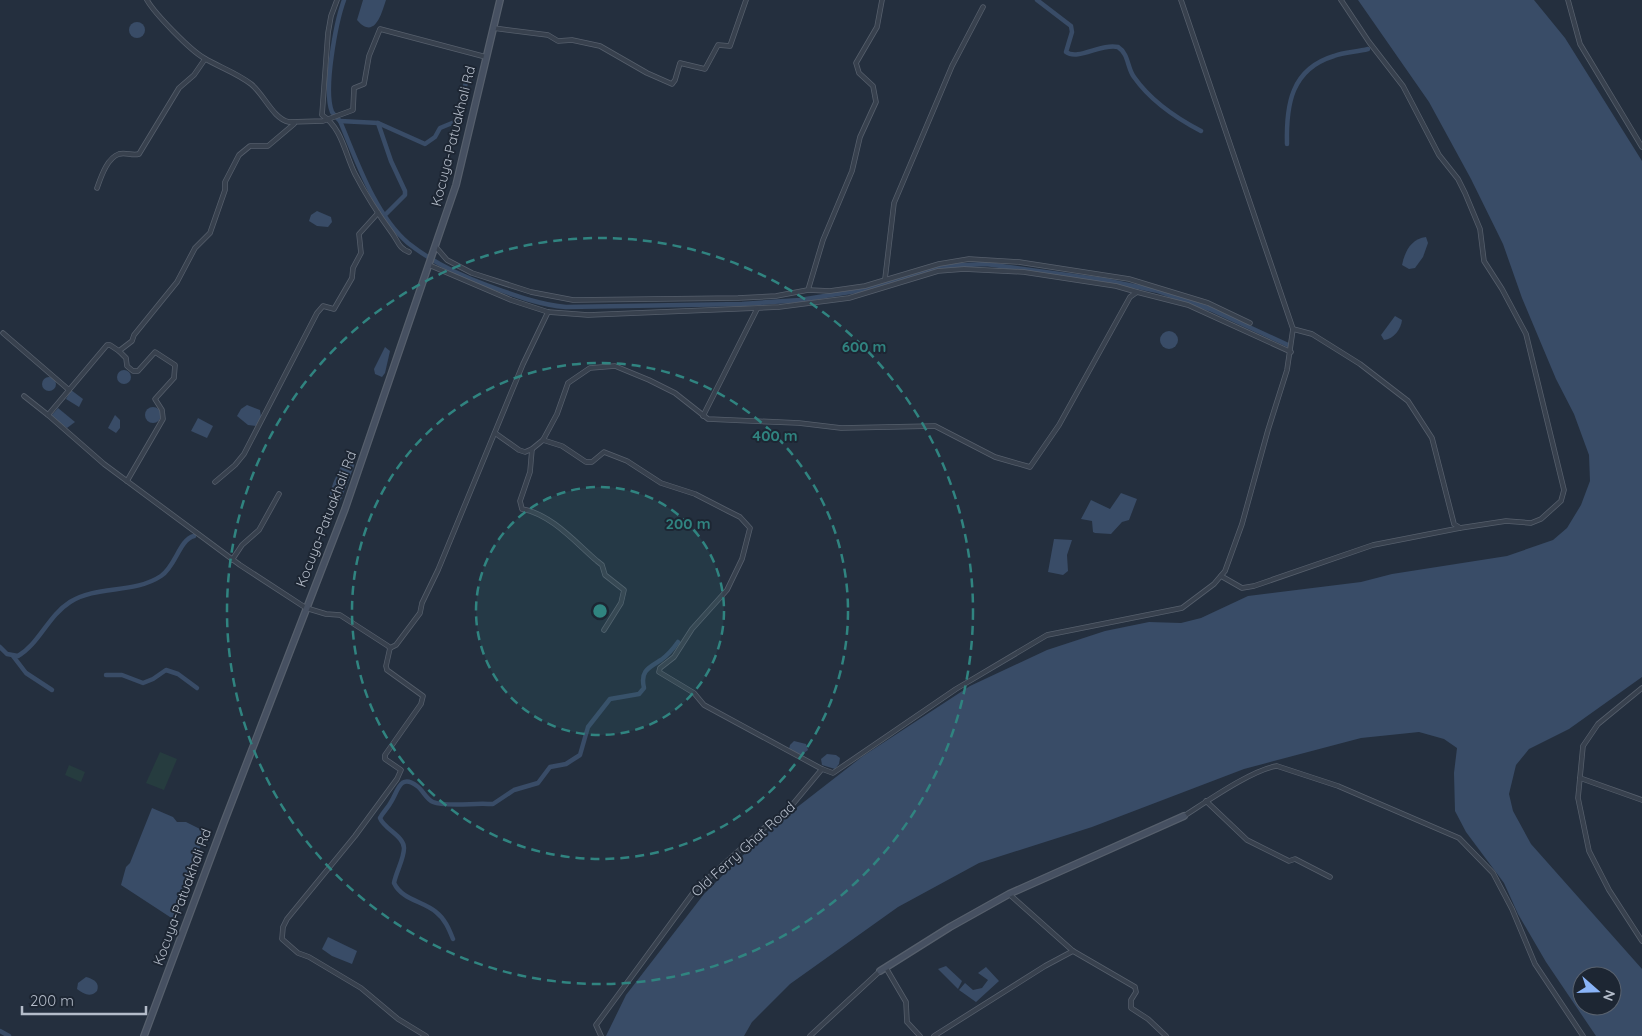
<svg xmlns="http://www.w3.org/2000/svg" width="1642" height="1036" font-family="Quicksand,sans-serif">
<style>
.green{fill:#263c3f}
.water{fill:#394c67;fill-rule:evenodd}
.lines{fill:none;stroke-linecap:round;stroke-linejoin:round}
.canal{stroke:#394c67;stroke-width:4.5}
.street-casing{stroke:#565f6c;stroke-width:5.5}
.secondary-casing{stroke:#565f6c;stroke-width:8}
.street{stroke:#38414e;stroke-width:4}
.secondary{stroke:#465061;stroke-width:5.5}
.ring{fill:none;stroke:#308480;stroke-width:2.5;stroke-dasharray:9 6}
.labels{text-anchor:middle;stroke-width:4;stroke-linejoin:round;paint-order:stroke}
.street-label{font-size:14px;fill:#b4bcc9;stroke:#1d2633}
.centre{fill:#308480;stroke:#1d2633;stroke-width:2.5}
.ring-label{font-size:15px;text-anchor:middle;font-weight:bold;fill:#308480;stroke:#1d2633;stroke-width:4;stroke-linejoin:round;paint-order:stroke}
</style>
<rect width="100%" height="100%" fill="#242f3e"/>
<!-- green -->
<g class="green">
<polygon points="160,752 177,759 164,790 146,783"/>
<polygon points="69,765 85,772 81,782 65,775"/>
</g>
<!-- water -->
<g class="water">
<path d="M 363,0 L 386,0 C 382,12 375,41 357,20 Z"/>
<path d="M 1358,0 L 1534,0 L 1565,38 L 1642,161 L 1642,677 L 1569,729 L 1529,749 L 1516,765 L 1509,794 L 1513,811 L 1531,844 L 1642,969 L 1642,1036 L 1596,1036 L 1546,962 L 1518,914 L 1504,883 L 1466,832 L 1455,811 L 1454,773 L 1457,748 L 1444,739 L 1419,732 L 1361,738 L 1244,769 L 1092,827 L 979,863 L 898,907 L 790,984 L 752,1022 L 744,1036 L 606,1036 L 626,995 L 704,894 L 739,859 L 782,819 L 863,756 L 970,686 L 1047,650 L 1105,631 L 1149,622 L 1181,623 L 1201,618 L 1248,596 L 1361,582 L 1392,574 L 1507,556 L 1553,540 L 1567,528 L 1581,505 L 1590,481 L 1589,455 L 1574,414 L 1556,379 L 1522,298 L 1503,244 L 1471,179 L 1429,102 ZM 1582,976 L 1612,976 L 1612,1006 L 1582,1006 Z"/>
<circle cx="137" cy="30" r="8"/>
<polygon points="317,211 331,217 332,222 328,227 317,226 309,221 311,215"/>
<path d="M 1426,237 L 1428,243 L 1423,257 L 1415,268 L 1409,269 L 1402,265 C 1405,251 1411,239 1426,237 Z"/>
<path d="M 1395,316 L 1402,320 C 1401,329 1394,339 1384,340 L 1381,335 Z"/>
<circle cx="1169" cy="340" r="9"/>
<polygon points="385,347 390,351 385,373 382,377 375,374 374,369"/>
<circle cx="124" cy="377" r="7"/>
<circle cx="49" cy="384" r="7"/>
<polygon points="71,390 83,399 79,407 66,399"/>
<polygon points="247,405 260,410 261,417 257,426 248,425 237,416 241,409"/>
<circle cx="153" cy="415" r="8"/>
<polygon points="58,408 75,422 67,428 51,416"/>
<polygon points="115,415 120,420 120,428 116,433 108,428"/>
<polygon points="198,418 213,426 207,438 191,431"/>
<polygon points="349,457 354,461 354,466 340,502 337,504 331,501 330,492 334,481 344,460"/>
<polygon points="1121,493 1137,499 1129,520 1122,522 1111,534 1095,533 1093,532 1092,521 1081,519 1091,500 1110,509"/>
<polygon points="1054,539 1072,540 1067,555 1068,571 1063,575 1048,572"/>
<polygon points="794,741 806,744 808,750 800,756 789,749 790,745"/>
<polygon points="827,754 836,755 840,758 839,764 835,769 822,765 821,759"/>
<polygon points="152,808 173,817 177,822 186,822 206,832 173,919 121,885 126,867 130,863"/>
<polygon points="328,937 357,951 352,964 332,956 322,949"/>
<polygon points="946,966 962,981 958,989 938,969"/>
<polygon points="986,967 999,981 976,1002 959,990 965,983 973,990 982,988 988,980 978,973"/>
<path d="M 86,977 C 94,979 100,983 97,991 C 90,998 84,994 77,989 L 78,983 Z"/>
</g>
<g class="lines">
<!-- canal -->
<g class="canal">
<path d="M 344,0 C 336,22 323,90 332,112 C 334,115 337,118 340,121 C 356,159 375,215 408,243 C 432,262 461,276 489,286 C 514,295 540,305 566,307 L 742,304 L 800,300 L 862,290 L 946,266 L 986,264 L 1104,280 L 1158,291 L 1210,309 L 1288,345"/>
<path d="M 1037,0 L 1071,26 L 1072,32 L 1066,52 C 1078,61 1101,43 1118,47 C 1129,54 1127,68 1134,77 C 1150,100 1176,118 1201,131"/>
<polyline points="340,121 378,123 425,144 435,137 440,128 457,121 466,82"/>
<polyline points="378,123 391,161 405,191 405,195 386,214"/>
<path d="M 1287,144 C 1286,105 1291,69 1334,56 C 1344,52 1357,52 1368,49"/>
<path d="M 0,647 L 7,654 L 18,656 C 39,644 48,616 70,602 C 97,585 134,594 161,576 C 176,566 179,540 194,536"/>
<polyline points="13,656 26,673 52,690"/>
<polyline points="106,675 122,675 143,683 153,679 166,670 178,674 197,688"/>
<path d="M 453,939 C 449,929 445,919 436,912 C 423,901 402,900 394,883 C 396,872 404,859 404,848 C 404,836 384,829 380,818 C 383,812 388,808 391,802 C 398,791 400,773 417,786 C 423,790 426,799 433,802 C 445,807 474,803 488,804 L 493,804 L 514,790 L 538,783 L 550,767 L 566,764 L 580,755 L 588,727 L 610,699 L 639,694 L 644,688 C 640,671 648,668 661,660 C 668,655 673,649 678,642"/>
<polyline points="0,1031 9,1036"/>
</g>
<!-- street casing -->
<g class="street-casing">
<g id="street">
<path d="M 147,0 C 155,14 190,50 204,58 C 219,67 237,73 251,84 C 264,94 273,119 289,122 L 323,121 L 353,110 L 354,88 L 364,84 L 369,56 L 380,29 L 486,57"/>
<path d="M 337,0 L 331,16 L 328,33 L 322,115 C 342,128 345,154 355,174 C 366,195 378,214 392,233 C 398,241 399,249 409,252"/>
<polyline points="1568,0 1580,44 1642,147"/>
<polyline points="493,28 548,35 558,41 572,40 600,46 647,73 672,84 675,80 680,63 705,69 718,45 730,46 746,0"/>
<path d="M 97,188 C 101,177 107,158 119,154 C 126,152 132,156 139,154 L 179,88 L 194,75 L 205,59"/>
<polyline points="435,246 447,260 472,273 531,292 573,300 738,298 776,296 808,290 830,291 865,286 939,264 969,259 1019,262 1129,279 1208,303 1250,323"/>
<polyline points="429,265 511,300 548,312 588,315 779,307 849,298 938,271 964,269 1024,272 1116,286 1137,292"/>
<polyline points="885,279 894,203 952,66 983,7"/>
<polyline points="808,290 823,240 852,171 860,137 876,102 873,86 859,73 856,63 877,27 882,0"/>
<polyline points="1293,329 1312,334 1360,364 1408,401 1432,438 1454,524 1460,528 1506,521 1531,523 1541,519 1561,501 1564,490 1526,334 1502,289 1484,261 1480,229 1465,193 1458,179 1439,155 1403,86 1369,42 1341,0"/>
<polyline points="3,333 69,390"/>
<polyline points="119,351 126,358 127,366 133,371 138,371 155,352 175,365 174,378 155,399 162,410 163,419 127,481"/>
<polyline points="24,396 48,415 104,464 240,565 306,608 326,614 340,615 388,646 390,648 386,666 387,670 423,696 421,704 385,755 385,759 401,770 397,779 355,836 287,919 283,927 282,939 298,953 309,957 361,988 398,1019 426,1036"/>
<polyline points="48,415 107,345 110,345 119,351 132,341 134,335 177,282 195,248 210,233 225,190 225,182 239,155 250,146 268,146 294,124"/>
<polyline points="703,416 757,309"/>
<polyline points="495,433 519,450 525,452 532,449 543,440 557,414 568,383 590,368 615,366 649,380 675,393 708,419 799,423 841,428 935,426 995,457 1030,467 1059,425 1130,297 1137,292 1188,305 1291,352"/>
<polyline points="543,440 562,446 586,462 592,462 604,452 627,461 661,483 695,494 728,511 740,517 750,528 742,559 727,590 692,629 674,657 660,668 659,672 694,693 704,705 822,769"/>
<path d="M 532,449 L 530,472 L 520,501 L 522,509 C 551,514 575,542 597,561 L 602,565 L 605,575 L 624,590 L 621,603 L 604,630"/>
<polyline points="215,482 235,465 244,454 317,313 323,306 334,309 352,278 353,268 361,253 359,234 378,213"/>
<polyline points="232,560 242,545 259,530 279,494"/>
<polyline points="1221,576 1242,588 1254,586 1373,545 1460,528"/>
<polyline points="390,648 396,645 420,613 422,603 438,570 523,364 548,312"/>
<polyline points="1642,688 1598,724 1583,746 1578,798 1589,851 1609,890 1642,941"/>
<polyline points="1580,778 1642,800"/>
<polyline points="1206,801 1247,840 1289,861 1295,859 1330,877"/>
<path d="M 1184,816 C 1206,802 1253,769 1277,766 L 1338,786 L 1459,838 L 1493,873 L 1512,909 L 1535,964 L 1583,1036"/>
<polyline points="1009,894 1073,951 1135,987 1136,992 1131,1000 1131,1008 1148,1019 1166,1036"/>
<polyline points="886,968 906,1002 907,1022 920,1036"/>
<polyline points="601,1036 596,1025 696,889 764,828 788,810 822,769 833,773 956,689 1047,635 1182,608 1214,584 1225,571 1242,524 1268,430 1287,370 1293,329 1181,0"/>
<polyline points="810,1036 880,971"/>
<polyline points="934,1036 1045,966 1073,951"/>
</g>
</g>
<!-- secondary casing -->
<g class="secondary-casing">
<g id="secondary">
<polyline points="880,971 950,927 1009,894 1184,816"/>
<polyline points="144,1036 224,822 345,509 456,185 500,0"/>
</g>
</g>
<!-- street -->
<use href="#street" class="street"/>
<!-- secondary -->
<use href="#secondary" class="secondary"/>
</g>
<!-- distance rings -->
<circle cx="600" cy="611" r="124" fill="#308480" fill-opacity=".12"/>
<g class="ring">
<circle cx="600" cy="611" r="124"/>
<circle cx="600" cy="611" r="248"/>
<circle cx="600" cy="611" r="373"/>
</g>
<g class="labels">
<!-- street labels -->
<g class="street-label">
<text transform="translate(453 136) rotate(-76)" y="5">Kocuya-Patuakhali Rd</text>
<text transform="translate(326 519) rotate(-69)" y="5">Kocuya-Patuakhali Rd</text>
<text transform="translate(743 849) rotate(-42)" y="5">Old Ferry Ghat Road</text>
<text transform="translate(182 897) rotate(-70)" y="5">Kocuya-Patuakhali Rd</text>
</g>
</g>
<circle cx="600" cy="611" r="8" class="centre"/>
<g class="ring-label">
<text x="864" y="352">600 m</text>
<text x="775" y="441">400 m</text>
<text x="688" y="529">200 m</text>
</g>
<!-- north arrow -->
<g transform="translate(1597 991) rotate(110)"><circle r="24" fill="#1d2633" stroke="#59626f"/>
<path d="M0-4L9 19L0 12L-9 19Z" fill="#8ab4f8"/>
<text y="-8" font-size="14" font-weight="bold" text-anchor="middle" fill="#b4bcc9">N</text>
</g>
<!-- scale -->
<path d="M22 1006v8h124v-8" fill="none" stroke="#b4bcc9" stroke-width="2.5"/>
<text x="30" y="1006" font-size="15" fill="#b4bcc9" stroke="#1d2633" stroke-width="4" paint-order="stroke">200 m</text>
</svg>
